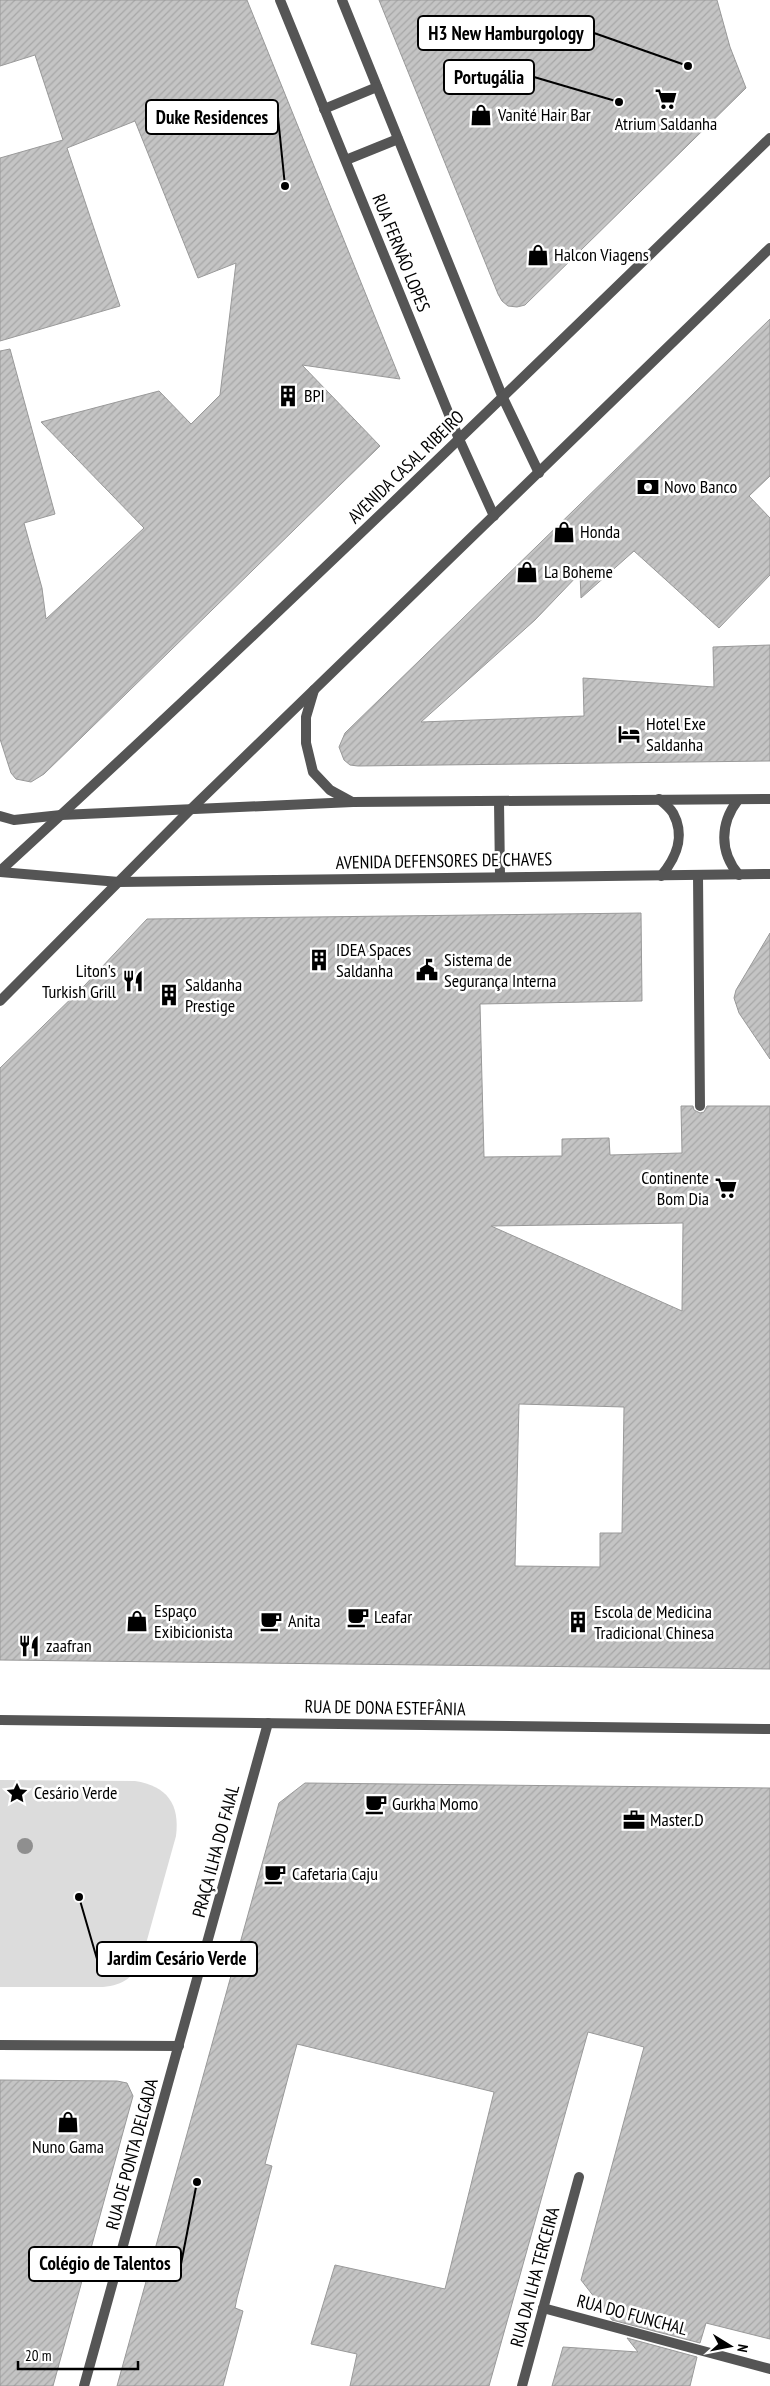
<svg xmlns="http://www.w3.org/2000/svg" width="770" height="2386" font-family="'PT Sans Narrow',sans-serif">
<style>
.green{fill:#dcdcdc}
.building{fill:url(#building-hatch);stroke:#999;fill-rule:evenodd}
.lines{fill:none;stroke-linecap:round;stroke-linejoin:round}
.service{stroke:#555;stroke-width:10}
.minor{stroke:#555;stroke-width:10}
.tertiary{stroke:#555;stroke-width:10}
.tree{fill:#8f8f8f}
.labels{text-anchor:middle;stroke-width:5;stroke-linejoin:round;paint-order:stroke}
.poi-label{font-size:18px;fill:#000;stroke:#fff;text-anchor:start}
.street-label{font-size:18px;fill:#000;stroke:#fff}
.leader{fill:none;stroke:#000;stroke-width:2}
.callout-dot{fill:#000;stroke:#fff;stroke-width:2}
.callout{fill:#fff;stroke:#000;stroke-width:2}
.callout-label{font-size:19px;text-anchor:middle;font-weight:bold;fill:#000}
</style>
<defs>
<pattern id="building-hatch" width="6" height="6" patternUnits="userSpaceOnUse" patternTransform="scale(1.25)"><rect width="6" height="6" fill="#c4c4c4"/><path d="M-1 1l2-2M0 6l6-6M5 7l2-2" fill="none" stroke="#a7a7a7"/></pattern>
</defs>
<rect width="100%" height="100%" fill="#fff"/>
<!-- green -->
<path class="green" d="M 0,1780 L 135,1781 C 167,1786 180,1804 176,1836 L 142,1958 C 134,1977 124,1985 103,1987 L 0,1987 Z"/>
<!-- building -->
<g class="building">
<polygon points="0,0 247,0 400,379 302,365 380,446 44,774 31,782 16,779 11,773 0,739 0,351 10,349 55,514 24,523 42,588 46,619 144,528 41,422 159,391 191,424 220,395 236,263 198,278 135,121 67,148 120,306 0,341 0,158 63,140 35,55 0,66"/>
<polygon points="379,0 717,0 730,47 746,88 525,305 517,307 508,306 502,301 498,294"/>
<polygon points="770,319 770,476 749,496 770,518 770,575 719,628 634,551 581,598 580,573 535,620 421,722 584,716 583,678 714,687 713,647 770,645 770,761 358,766 350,765 344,760 339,747 345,733"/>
<path d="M 641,913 L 642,1001 L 480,1004 L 484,1157 L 562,1156 L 562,1139 L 609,1138 L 610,1155 L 682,1153 L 681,1106 L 693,1106 L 694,1110 L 700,1113 L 704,1112 L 707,1106 L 770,1106 L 770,1669 L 0,1660 L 0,1068 L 85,985 L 147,919 ZM 683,1223 L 682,1311 L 491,1226 ZM 519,1404 L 624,1407 L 622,1533 L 600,1533 L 600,1567 L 515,1566 Z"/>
<polygon points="770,933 770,1059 739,1013 734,998 736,990"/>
<polygon points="305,1783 770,1788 770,2339 706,2323 700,2343 612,2320 581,2280 644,2047 588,2032 489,2386 350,2386 357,2354 311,2344 335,2265 445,2289 494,2092 297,2044 265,2164 272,2166 237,2298 235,2308 243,2311 223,2386 117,2386 279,1803"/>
<polygon points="0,2080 117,2081 127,2083 133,2096 53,2386 0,2386"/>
<polygon points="627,2338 697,2357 690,2386 552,2386 563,2347 638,2352"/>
</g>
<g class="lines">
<!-- service -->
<g class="service">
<polyline points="499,801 500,876"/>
<polyline points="698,875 700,1106"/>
</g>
<!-- minor -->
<g class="minor">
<polyline points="280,0 459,439 494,516"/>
<polyline points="342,0 503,398 539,473"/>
<polyline points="324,109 377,87"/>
<polyline points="346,160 398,139"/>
<polyline points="314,690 306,717 306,743 313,772 330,790 352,802"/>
<path d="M 659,799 C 664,803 670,808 673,813 C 686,837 676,858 661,876"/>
<path d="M 738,800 C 720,823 719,852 739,875"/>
<polyline points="0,816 14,820 61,815 353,802 770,799"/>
<polyline points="0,872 119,882 770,874"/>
<polyline points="0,2045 179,2046"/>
<polyline points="543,2308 770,2369"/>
<polyline points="84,2386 268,1723"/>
<polyline points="522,2386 579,2177"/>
</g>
<!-- tertiary -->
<g class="tertiary">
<path d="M 0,871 C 261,632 516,385 770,138"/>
<polyline points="0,1001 190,810 770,248"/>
<polyline points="0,1720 770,1729"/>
</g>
</g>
<!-- trees -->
<circle class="tree" cx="25" cy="1846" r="8"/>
<!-- icons -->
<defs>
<g id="supermarket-bare" transform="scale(1.725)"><path d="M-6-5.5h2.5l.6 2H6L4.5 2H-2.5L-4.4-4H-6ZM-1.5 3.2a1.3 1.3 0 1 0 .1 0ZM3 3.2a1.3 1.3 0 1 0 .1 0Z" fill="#000" stroke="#fff" stroke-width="2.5" paint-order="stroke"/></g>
<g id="shop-bare" transform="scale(1.725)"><path d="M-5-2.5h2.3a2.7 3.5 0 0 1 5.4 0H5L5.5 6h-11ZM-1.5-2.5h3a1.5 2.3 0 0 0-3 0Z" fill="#000" stroke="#fff" stroke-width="2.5" paint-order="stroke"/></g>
<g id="building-bare" transform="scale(1.725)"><path d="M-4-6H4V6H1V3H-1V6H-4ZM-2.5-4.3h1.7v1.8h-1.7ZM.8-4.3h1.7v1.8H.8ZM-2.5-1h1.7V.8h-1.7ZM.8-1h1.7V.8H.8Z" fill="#000" stroke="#fff" stroke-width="2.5" paint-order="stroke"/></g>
<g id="bank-bare" transform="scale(1.725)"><path d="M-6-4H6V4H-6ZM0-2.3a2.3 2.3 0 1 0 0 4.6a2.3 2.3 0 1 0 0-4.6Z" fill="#000" stroke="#fff" stroke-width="2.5" paint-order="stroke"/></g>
<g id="hotel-bare" transform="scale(1.725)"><path d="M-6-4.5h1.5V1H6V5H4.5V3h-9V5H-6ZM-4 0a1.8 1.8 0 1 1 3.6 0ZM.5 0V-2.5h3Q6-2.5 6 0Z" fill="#000" stroke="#fff" stroke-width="2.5" paint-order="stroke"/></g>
<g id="civic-bare" transform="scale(1.725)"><path d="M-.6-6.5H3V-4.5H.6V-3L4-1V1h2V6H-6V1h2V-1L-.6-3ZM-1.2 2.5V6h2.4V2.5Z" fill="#000" stroke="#fff" stroke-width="2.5" paint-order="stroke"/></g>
<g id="restaurant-bare" transform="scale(1.725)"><path d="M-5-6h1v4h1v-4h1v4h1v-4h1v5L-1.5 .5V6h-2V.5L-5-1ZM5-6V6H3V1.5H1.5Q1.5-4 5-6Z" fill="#000" stroke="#fff" stroke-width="2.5" paint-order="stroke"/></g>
<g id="cafe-bare" transform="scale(1.725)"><path d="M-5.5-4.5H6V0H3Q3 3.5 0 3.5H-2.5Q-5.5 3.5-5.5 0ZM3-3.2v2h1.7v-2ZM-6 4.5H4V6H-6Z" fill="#000" stroke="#fff" stroke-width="2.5" paint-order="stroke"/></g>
<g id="sight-bare" transform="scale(1.725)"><path d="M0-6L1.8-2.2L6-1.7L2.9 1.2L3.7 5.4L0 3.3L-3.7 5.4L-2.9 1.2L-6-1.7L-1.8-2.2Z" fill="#000" stroke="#fff" stroke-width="2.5" paint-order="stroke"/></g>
<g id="office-bare" transform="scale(1.725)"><path d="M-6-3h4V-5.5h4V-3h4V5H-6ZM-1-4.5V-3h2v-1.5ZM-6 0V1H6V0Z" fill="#000" stroke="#fff" stroke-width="2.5" paint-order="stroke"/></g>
</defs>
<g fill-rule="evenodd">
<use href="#supermarket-bare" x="666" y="99"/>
<use href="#shop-bare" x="481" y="115"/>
<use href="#shop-bare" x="538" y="255"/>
<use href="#building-bare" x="288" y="396"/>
<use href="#bank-bare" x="648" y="487"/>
<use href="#shop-bare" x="564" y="532"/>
<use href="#shop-bare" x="527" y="572"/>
<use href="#hotel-bare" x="629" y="734"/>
<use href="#building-bare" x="319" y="960"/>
<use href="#civic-bare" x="427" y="970"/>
<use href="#restaurant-bare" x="133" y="981"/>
<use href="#building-bare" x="169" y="995"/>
<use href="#supermarket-bare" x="726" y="1188"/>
<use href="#cafe-bare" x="358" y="1617"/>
<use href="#shop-bare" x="137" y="1621"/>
<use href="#cafe-bare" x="271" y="1621"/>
<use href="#building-bare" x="578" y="1622"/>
<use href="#restaurant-bare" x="29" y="1646"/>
<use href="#sight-bare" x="17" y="1793"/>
<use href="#cafe-bare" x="376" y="1804"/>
<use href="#office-bare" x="634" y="1820"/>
<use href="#cafe-bare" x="275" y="1874"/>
<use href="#shop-bare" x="68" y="2122"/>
</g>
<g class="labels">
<!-- poi labels -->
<g class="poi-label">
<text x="498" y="121">Vanité Hair Bar</text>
<text x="666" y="130" text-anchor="middle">Atrium Saldanha</text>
<text x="554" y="261">Halcon Viagens</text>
<text x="304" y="402">BPI</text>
<text x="664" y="493">Novo Banco</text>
<text x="580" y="538">Honda</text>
<text x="544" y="578">La Boheme</text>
<text x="646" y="730">Hotel Exe<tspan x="646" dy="21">Saldanha</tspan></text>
<text x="336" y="956">IDEA Spaces<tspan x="336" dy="21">Saldanha</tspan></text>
<text x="444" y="966">Sistema de<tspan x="444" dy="21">Segurança Interna</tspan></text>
<text x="116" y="977" text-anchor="end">Liton's<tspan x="116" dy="21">Turkish Grill</tspan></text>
<text x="185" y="991">Saldanha<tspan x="185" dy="21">Prestige</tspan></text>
<text x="709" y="1184" text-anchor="end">Continente<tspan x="709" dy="21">Bom Dia</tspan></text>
<text x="154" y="1617">Espaço<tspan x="154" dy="21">Exibicionista</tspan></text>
<text x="594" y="1618">Escola de Medicina<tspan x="594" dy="21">Tradicional Chinesa</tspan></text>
<text x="374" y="1623">Leafar</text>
<text x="288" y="1627">Anita</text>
<text x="46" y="1652">zaafran</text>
<text x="34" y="1799">Cesário Verde</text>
<text x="392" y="1810">Gurkha Momo</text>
<text x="650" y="1826">Master.D</text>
<text x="292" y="1880">Cafetaria Caju</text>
<text x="68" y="2153" text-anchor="middle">Nuno Gama</text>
</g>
<!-- street labels -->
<g class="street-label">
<text transform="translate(401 253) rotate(68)" y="6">RUA FERNÃO LOPES</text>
<text transform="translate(406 467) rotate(-44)" y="6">AVENIDA CASAL RIBEIRO</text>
<text transform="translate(444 861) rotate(-1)" y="6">AVENIDA DEFENSORES DE CHAVES</text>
<text transform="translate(385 1708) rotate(1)" y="6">RUA DE DONA ESTEFÂNIA</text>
<text transform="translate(216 1851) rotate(-75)" y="6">PRAÇA ILHA DO FAIAL</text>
<text transform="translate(132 2154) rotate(-75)" y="6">RUA DE PONTA DELGADA</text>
<text transform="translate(535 2277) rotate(-75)" y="6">RUA DA ILHA TERCEIRA</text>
<text transform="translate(632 2315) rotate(15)" y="6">RUA DO FUNCHAL</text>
</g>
</g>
<!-- callouts -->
<path class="leader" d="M688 66L594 33M619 102L534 77M285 186L278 117M79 1897L97 1959M197 2182L181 2264"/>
<g class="callout-dot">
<circle cx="688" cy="66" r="5"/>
<circle cx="619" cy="102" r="5"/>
<circle cx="285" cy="186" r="5"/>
<circle cx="79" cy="1897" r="5"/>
<circle cx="197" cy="2182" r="5"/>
</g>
<g class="callout">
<rect x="418" y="16" width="176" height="34" rx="5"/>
<rect x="444" y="60" width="90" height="34" rx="5"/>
<rect x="146" y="100" width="132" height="34" rx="5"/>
<rect x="97" y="1942" width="160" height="34" rx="5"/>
<rect x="29" y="2247" width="152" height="34" rx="5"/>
</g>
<g class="callout-label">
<text x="506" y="40">H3 New Hamburgology</text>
<text x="489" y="84">Portugália</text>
<text x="212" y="124">Duke Residences</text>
<text x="177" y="1965">Jardim Cesário Verde</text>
<text x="105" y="2270">Colégio de Talentos</text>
</g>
<!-- north arrow -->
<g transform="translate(730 2346) rotate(100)" stroke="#ffffff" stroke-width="4" paint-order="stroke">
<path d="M0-4L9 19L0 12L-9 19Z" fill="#000000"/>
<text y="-8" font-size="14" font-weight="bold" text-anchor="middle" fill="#000000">N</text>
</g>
<!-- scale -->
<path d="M18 2361v8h120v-8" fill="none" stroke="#000000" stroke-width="2.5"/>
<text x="25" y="2361" font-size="15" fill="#000000" stroke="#ffffff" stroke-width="4" paint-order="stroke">20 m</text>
</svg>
